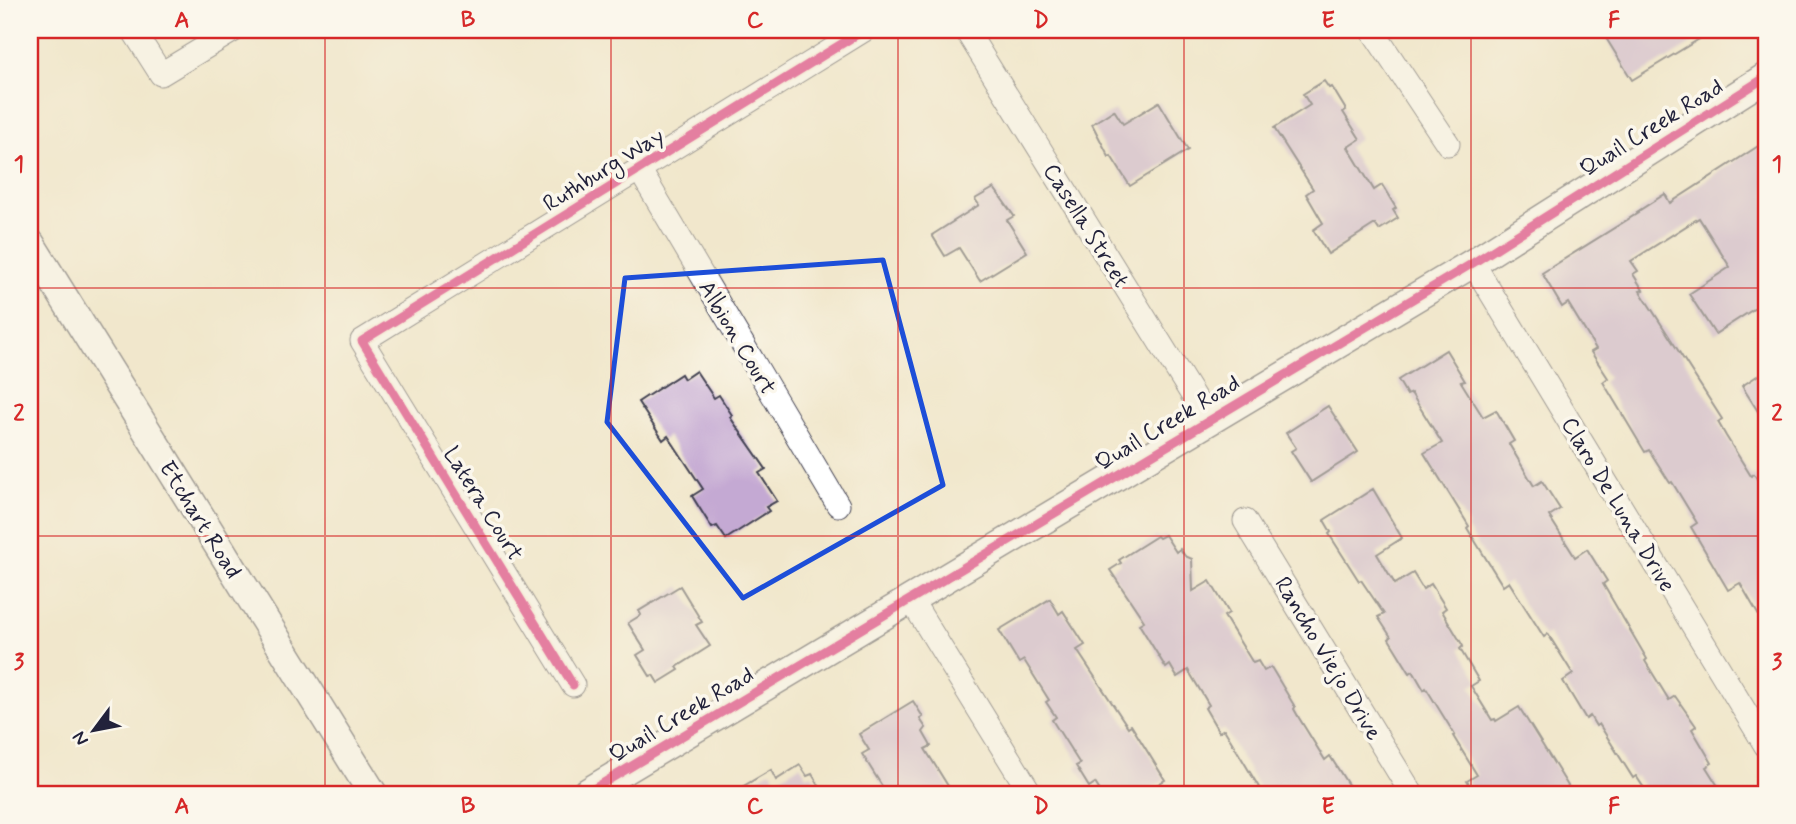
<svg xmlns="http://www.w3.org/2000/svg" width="1796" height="824" font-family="Mynerve,sans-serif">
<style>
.building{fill:#c4a9d3}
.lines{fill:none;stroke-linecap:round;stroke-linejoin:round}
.minor-casing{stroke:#414051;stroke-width:25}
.tertiary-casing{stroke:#414051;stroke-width:31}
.minor{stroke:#fff;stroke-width:23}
.tertiary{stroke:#fff;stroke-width:28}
.cycleway-casing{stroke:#fbf7ec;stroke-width:13}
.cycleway{stroke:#d6006c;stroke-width:9}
.marked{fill:none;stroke:#1d4ed8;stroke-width:5;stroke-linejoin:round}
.grid{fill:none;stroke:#d62828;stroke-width:2;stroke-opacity:0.55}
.labels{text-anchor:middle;stroke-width:7;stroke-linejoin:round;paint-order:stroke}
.street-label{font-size:23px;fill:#22223b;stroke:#fbf7ec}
.neatline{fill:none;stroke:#d62828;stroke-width:2.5}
.grid-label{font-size:23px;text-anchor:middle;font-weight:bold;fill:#d62828}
</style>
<rect width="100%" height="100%" fill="#fbf7ec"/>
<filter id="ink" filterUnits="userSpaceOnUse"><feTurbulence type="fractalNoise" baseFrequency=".0143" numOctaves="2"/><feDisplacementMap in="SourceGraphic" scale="14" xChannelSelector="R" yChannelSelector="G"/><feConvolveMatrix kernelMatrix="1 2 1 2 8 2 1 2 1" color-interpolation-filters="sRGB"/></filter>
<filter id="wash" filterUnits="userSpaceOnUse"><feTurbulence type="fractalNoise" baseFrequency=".00686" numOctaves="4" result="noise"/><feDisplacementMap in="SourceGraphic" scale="28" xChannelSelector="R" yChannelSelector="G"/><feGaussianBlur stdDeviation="1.57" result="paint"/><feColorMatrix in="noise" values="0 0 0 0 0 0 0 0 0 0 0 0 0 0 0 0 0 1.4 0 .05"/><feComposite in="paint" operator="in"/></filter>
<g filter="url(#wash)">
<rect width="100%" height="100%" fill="#f1e7cc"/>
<g id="blocks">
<!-- building -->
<g class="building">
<polygon points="1601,30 1714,30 1632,80"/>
<polygon points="1324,81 1329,88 1332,87 1346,110 1343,112 1360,139 1348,147 1374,190 1382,185 1396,208 1393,210 1398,218 1379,230 1375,224 1328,254 1313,230 1323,223 1306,194 1313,189 1274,128 1310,105 1303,94"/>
<polygon points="1159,102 1188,150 1130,186 1111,156 1109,157 1092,124 1114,110 1123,124"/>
<polygon points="1766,141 1766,301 1715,334 1689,294 1730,267 1699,218 1631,261 1638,271 1633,274 1643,290 1640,291 1722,419 1718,422 1726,436 1751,476 1754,474 1766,493 1766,628 1740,583 1728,590 1691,527 1697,523 1672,482 1670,483 1649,450 1645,452 1603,382 1608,378 1591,352 1596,349 1568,303 1562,307 1542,273 1638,213 1637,212 1665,194 1670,203"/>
<polygon points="994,188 1014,216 1007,220 1027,252 980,281 959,248 945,256 932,235 979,205 975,199"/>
<polygon points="1446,350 1465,381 1461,382 1483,417 1496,410 1514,441 1509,444 1534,486 1542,481 1560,509 1549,516 1575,557 1587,549 1607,581 1603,584 1647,659 1645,661 1669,700 1675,696 1696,726 1692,729 1712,763 1706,767 1723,794 1648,794 1636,776 1633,778 1599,724 1596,726 1590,716 1586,719 1563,681 1573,674 1548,634 1544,637 1509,582 1503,586 1467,528 1469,526 1424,453 1442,443 1411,393 1407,395 1398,380"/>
<polygon points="1766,370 1766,424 1742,386"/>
<polygon points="696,371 714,398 719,395 732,415 730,417 766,469 759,473 777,501 766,507 769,511 726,539 717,526 712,528 692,496 703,489 668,436 663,440 638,402 681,374 684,379"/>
<polygon points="1328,406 1358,452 1311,482 1291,451 1296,448 1286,433"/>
<polygon points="1373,489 1402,538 1377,554 1395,584 1413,573 1423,589 1431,584 1446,608 1442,611 1463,646 1460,649 1479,681 1471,686 1492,720 1495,719 1496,721 1519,707 1573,794 1475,794 1467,781 1477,775 1453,736 1455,735 1426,688 1424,690 1413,671 1410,673 1389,639 1391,637 1378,617 1384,614 1361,580 1359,581 1329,534 1331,532 1324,520"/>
<polygon points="1165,535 1176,552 1180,549 1185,556 1192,559 1193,591 1210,581 1229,613 1224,616 1253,663 1258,661 1264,671 1271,667 1295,707 1294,709 1299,718 1325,760 1330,756 1350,788 1340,794 1263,794 1224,729 1219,732 1205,708 1209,705 1188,670 1177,677 1170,665 1166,668 1139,624 1144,621 1110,570 1121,563 1119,560 1157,536 1159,538"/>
<polygon points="680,586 702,622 696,625 710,646 677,667 679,670 658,683 653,675 650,676 637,655 645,650 628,623 641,615 639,611"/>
<polygon points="1050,599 1059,614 1063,611 1085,645 1077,650 1128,727 1131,725 1165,780 1141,794 1102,794 1095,783 1089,787 1076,766 1080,764 1052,720 1056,717 1046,702 1049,700 1024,660 1019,663 999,630"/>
<polygon points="913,701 923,717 920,719 926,728 923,732 931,746 925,749 953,794 887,794 862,754 869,750 859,734"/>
<polygon points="800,765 807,776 812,774 824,794 730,794 771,770 776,780"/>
</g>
</g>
</g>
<g filter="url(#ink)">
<use href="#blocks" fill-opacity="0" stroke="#414051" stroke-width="2"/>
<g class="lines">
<!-- minor casing -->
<g class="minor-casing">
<g id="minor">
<polyline points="133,30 161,74 234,30"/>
<polyline points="966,30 1208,420"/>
<polyline points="1372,30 1448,144"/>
<polyline points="639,169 838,505"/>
<polyline points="1473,263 1766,746"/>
<polyline points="1245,521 1412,794"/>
<polyline points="910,598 1031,794"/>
<polyline points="573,685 362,341 864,30"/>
</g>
</g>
<!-- tertiary casing -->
<g class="tertiary-casing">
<g id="tertiary">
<polyline points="30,243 373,794"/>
<polyline points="585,794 1473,263 1766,77"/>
</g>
</g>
<!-- minor -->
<use href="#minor" class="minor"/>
<!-- tertiary -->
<use href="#tertiary" class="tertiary"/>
<!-- cycleway casing -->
<g class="cycleway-casing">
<g id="cycleway">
<polyline points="573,685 362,341 864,30"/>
<polyline points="585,794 1473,263 1766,77"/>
</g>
</g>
<!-- cycleway -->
<use href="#cycleway" class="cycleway"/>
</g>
</g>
<!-- marked area -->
<path d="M0 0H1796V824H0ZM 883,260 L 943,485 L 743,598 L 607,422 L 625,278 Z" fill="#f1e7cc" fill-opacity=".55" fill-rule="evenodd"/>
<path class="marked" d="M 883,260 L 943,485 L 743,598 L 607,422 L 625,278 Z"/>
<!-- grid -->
<path class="grid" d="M 325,30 L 325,794M 611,30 L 611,794M 898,30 L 898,794M 1184,30 L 1184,794M 1471,30 L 1471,794M 30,288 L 1766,288M 30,536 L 1766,536"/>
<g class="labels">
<!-- street labels -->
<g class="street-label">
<text transform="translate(1651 127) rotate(-32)" y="8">Quail Creek Road</text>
<text transform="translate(603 169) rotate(-32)" y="8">Ruthburg Way</text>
<text transform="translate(1087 225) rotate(58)" y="8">Casella Street</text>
<text transform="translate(738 337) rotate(59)" y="8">Albion Court</text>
<text transform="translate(1167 422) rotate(-31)" y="8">Quail Creek Road</text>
<text transform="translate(484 503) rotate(58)" y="8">Latera Court</text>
<text transform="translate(1619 504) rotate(59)" y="8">Claro De Luna Drive</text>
<text transform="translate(201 519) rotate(58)" y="8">Etchart Road</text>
<text transform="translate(1329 658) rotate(59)" y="8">Rancho Viejo Drive</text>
<text transform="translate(681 714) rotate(-31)" y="8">Quail Creek Road</text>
</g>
</g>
<!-- margin -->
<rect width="1796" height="824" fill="none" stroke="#fbf7ec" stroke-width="77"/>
<!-- north arrow -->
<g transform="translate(94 730) rotate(238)" stroke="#fbf7ec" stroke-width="5" paint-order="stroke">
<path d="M0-5L12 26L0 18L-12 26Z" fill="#22223b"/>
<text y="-10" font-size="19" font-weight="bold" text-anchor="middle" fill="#22223b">N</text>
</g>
<rect x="38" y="38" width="1720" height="748" class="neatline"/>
<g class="grid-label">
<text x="182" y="27">A</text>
<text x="468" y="27">B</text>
<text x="755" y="27">C</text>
<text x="1041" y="27">D</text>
<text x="1328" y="27">E</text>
<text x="1614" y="27">F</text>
<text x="19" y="171">1</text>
<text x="1777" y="171">1</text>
<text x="19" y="420">2</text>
<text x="1777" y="420">2</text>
<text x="19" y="669">3</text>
<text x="1777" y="669">3</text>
<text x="182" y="813">A</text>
<text x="468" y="813">B</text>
<text x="755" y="813">C</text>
<text x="1041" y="813">D</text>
<text x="1328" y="813">E</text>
<text x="1614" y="813">F</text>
</g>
</svg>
